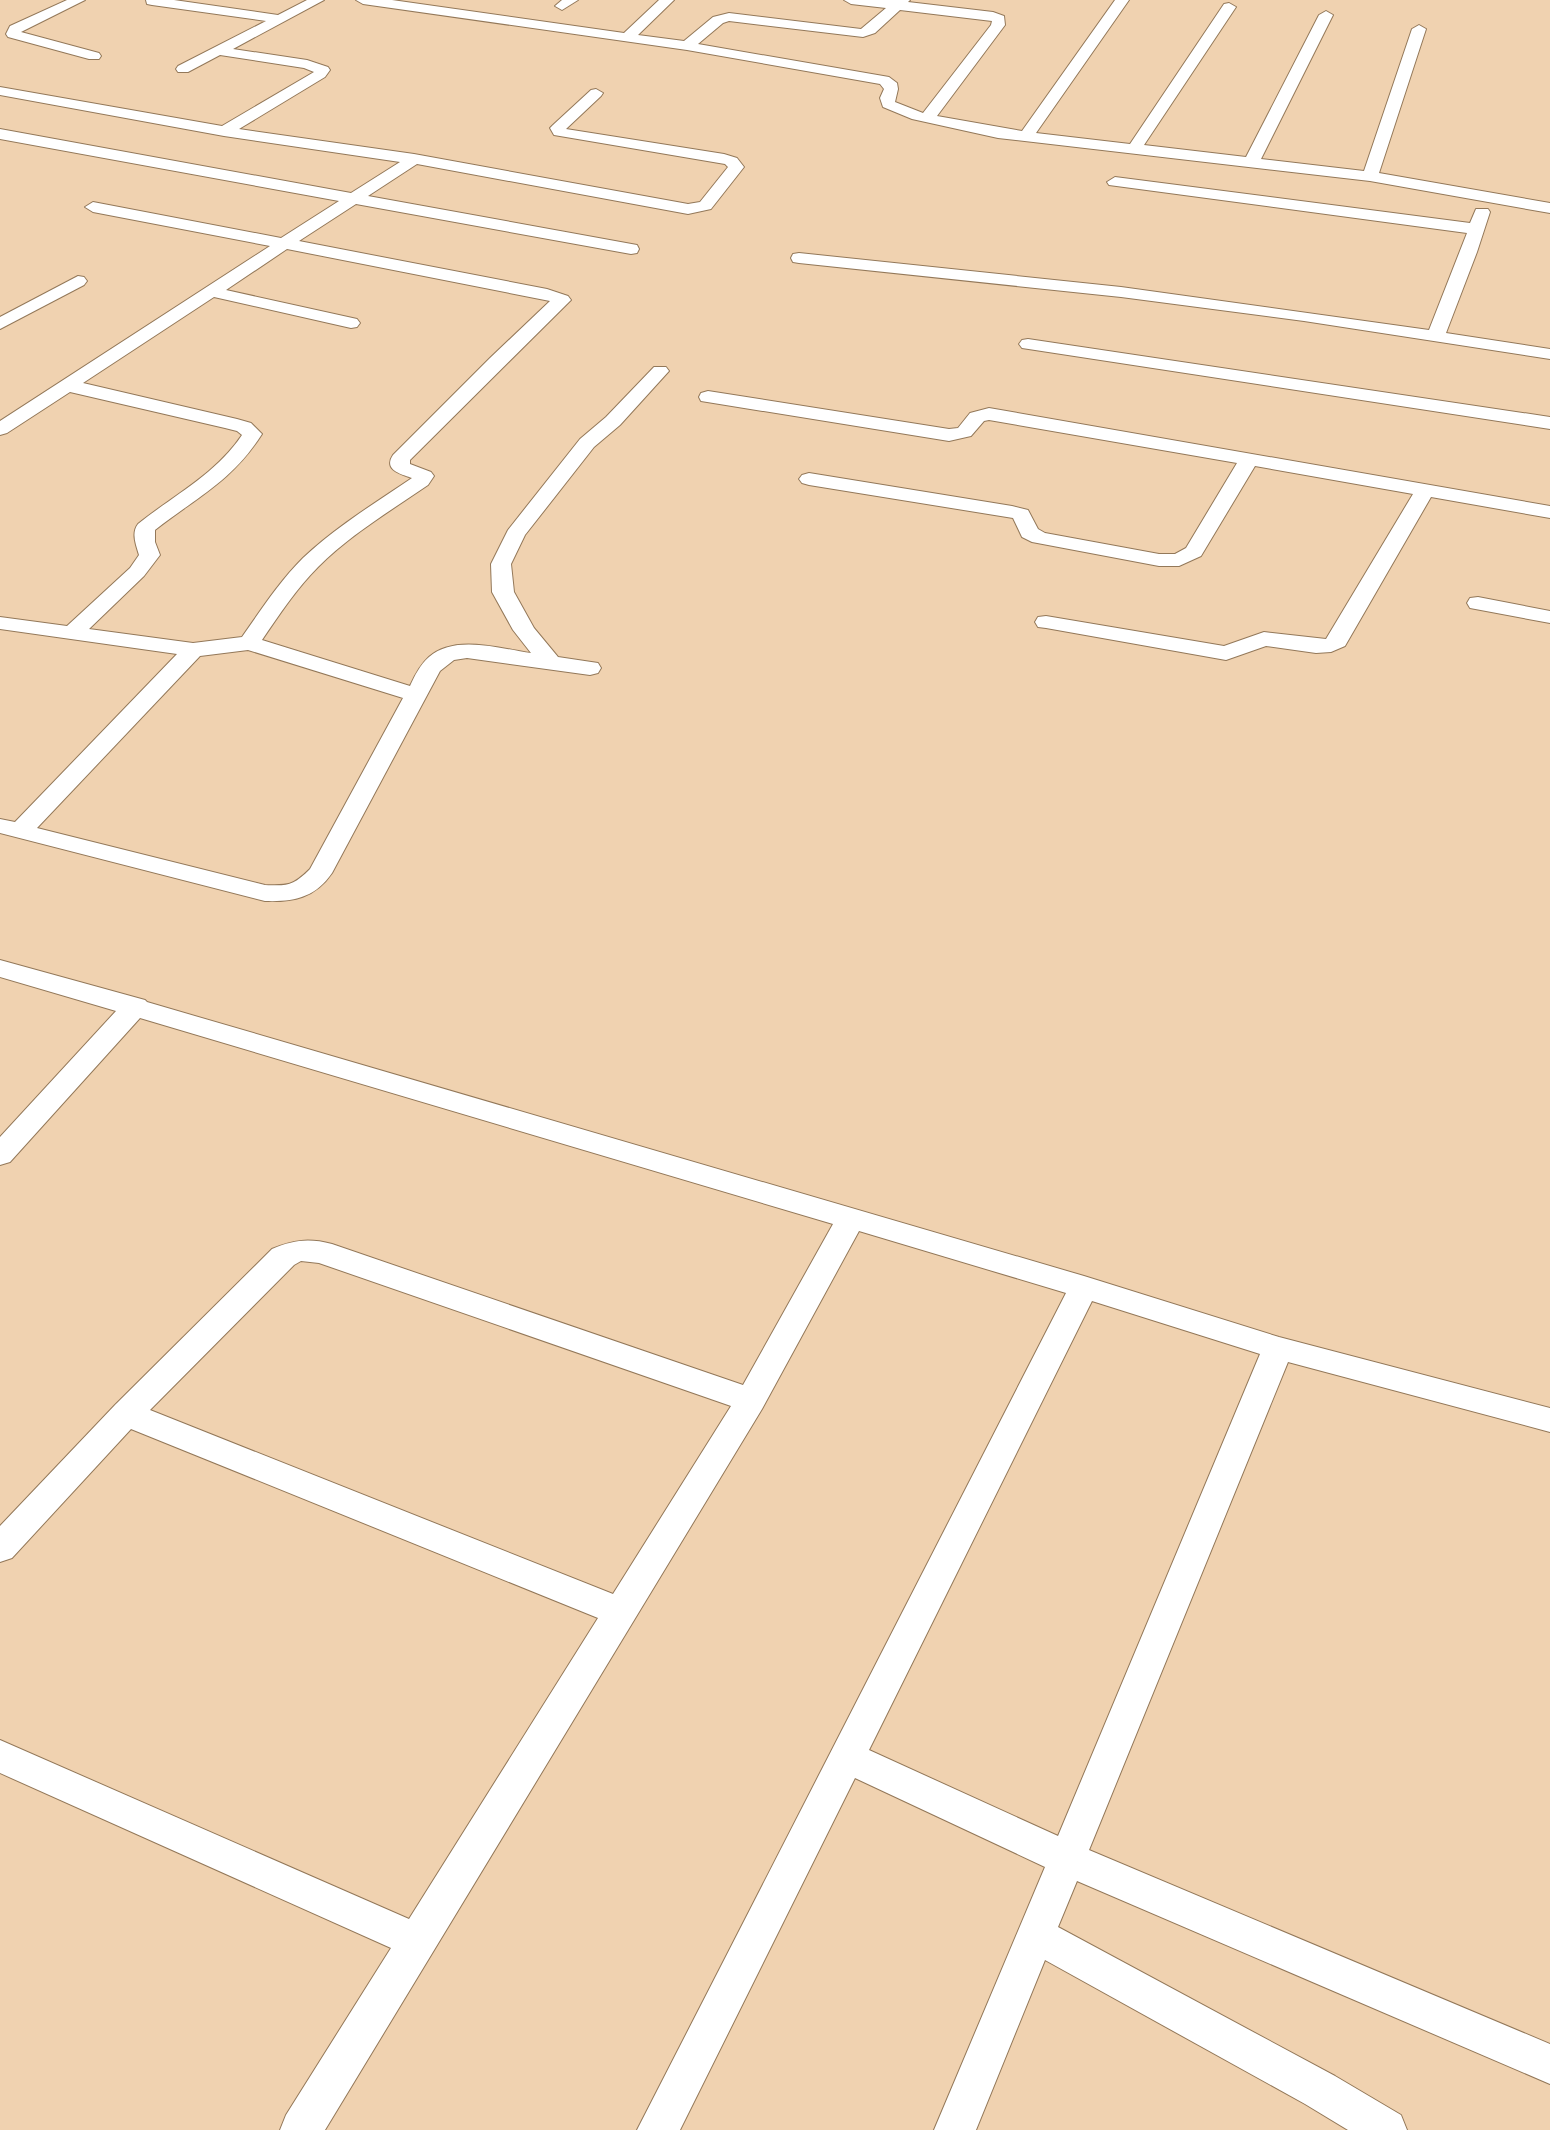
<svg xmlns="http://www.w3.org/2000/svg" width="1550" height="2130" font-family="'DejaVu Sans',sans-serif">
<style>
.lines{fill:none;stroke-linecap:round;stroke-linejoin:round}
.minor-casing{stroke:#937859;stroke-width:2}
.minor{fill:#fff;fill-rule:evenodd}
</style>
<rect width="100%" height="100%" fill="#f0d2b0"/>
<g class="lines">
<!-- minor casing -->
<g class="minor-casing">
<g id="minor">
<polygon points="67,0 85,0 21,32 99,53 101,56 99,59 89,59 8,37 6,34 10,26"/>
<path d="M 146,0 L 174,0 L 278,15 L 307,0 L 324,0 L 233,49 L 307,60 L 328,67 L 330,70 L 325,77 L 239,129 L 414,154 L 688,204 L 700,202 L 728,167 L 725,164 L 554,135 L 550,128 L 553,125 L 591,90 L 596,89 L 603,93 L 601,96 L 566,129 L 724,154 L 737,158 L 744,167 L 711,209 L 688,214 L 417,164 L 368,196 L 637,245 L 639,249 L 637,253 L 631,254 L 356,204 L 299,241 L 547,289 L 568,296 L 571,300 L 410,460 L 410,464 L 431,472 L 434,476 L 428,485 C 390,511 350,535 318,567 C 296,589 279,615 262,640 L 410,686 C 415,675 420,665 429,657 C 455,634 501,649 531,653 L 513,630 L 492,592 L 491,564 L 508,530 L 580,439 L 606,417 L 654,367 L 666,367 L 669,371 L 620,425 L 594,447 L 525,535 L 511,564 L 514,592 L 534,628 L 558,657 L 598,663 L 601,668 L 598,673 L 590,675 L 467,658 L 454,660 L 440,671 L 332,873 C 315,898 293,902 265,901 L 0,833 L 0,819 L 15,822 L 177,654 L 0,629 L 0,617 L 67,626 L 130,568 L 139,555 C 136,545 131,533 138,524 C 174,495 216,474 242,435 L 237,431 L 225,428 L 70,392 L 7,433 L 0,435 L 0,421 L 270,246 L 93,212 L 85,207 L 93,202 L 281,238 L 339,201 L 0,139 L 0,129 L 351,193 L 400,162 L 224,136 L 0,95 L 0,87 L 222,126 L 314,72 L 304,68 L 220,55 L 188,72 L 178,72 L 176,69 L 178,66 L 266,21 L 152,5 L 147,4 ZM 287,249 L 550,301 L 490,358 L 393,455 C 383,470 401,474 412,478 C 375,503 336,527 303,558 C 279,582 261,610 242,637 L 193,643 L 89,629 L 144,576 L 160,555 L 155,542 L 155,530 C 197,497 232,481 262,434 L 251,423 L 237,419 L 83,383 L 214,297 L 351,328 L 357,327 L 360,323 L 357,319 L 226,290 ZM 248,650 L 403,698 L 310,869 C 293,886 288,886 265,885 L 37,828 L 200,656 Z"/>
<path d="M 356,0 L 392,0 L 624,33 L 659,0 L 674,0 L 638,35 L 684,41 L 713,17 L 729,13 L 861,29 L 886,8 L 851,4 L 844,0 L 910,0 L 908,2 L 993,12 L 1004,16 L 1005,25 L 937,116 L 1022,131 L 1115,0 L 1129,0 L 1036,133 L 1130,144 L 1224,4 L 1229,3 L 1236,7 L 1144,145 L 1246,157 L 1319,15 L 1326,11 L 1333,15 L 1261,159 L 1364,171 L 1412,29 L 1419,25 L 1426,29 L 1379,173 L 1550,203 L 1550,213 L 1370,181 L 998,138 L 912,119 L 883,107 L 880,98 L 884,89 L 880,84 L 687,50 L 363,4 ZM 900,10 L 992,21 L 991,25 L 923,113 L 895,102 L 898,89 L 897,83 L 889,77 L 698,44 L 723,23 L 729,21 L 863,37 L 875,33 Z"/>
<polygon points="562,0 578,0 562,10 555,6"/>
<polygon points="1115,177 1470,223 1476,209 1488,209 1490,212 1477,252 1446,333 1550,349 1550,359 1304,321 1121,297 799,263 793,262 791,258 793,254 799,253 1121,287 1429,330 1467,233 1109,185 1107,182"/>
<polygon points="78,276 84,277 87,281 84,285 0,329 0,317"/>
<polygon points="1028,339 1550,417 1550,429 1022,348 1019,344 1022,340"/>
<polygon points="708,391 949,429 958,428 970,413 989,408 1550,506 1550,518 1431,497 1345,646 1331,652 1316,653 1266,646 1226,660 1046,628 1038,627 1035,622 1038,617 1046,616 1224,646 1264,632 1326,639 1413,494 1255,466 1201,556 1179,566 1159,566 1032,542 1022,537 1013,518 809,485 802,483 799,479 802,475 809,473 1012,506 1028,510 1038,529 1045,533 1159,554 1175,554 1186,548 1237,463 989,420 984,421 971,436 949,441 701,401 699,397 701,393"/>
<polygon points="1478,597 1550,611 1550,623 1470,608 1467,603 1470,598"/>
<path d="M 0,960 L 145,1000 L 147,1002 L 1084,1276 L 1279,1337 L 1550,1408 L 1550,1432 L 1288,1362 L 1089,1850 L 1550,2044 L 1550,2084 L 1077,1881 L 1058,1927 L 1335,2076 L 1401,2115 L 1407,2130 L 1348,2130 L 1305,2104 L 1045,1960 L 976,2130 L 934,2130 L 1045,1867 L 855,1778 L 680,2130 L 637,2130 L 1066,1293 L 859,1231 L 762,1409 L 325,2130 L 280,2130 L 286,2115 L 391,1948 L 0,1773 L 0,1740 L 409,1919 L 598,1618 L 131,1429 L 12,1558 L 0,1562 L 0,1526 L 115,1405 L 272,1249 C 293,1240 309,1238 332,1244 L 743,1385 L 833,1224 L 140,1018 L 10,1162 L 0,1165 L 0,1137 L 116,1011 L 0,977 ZM 301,1261 L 319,1263 L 731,1406 L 613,1594 L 150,1410 L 294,1265 ZM 1092,1301 L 1260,1354 L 1058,1836 L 869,1750 Z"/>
</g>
</g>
<!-- minor -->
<use href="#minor" class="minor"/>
</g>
</svg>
